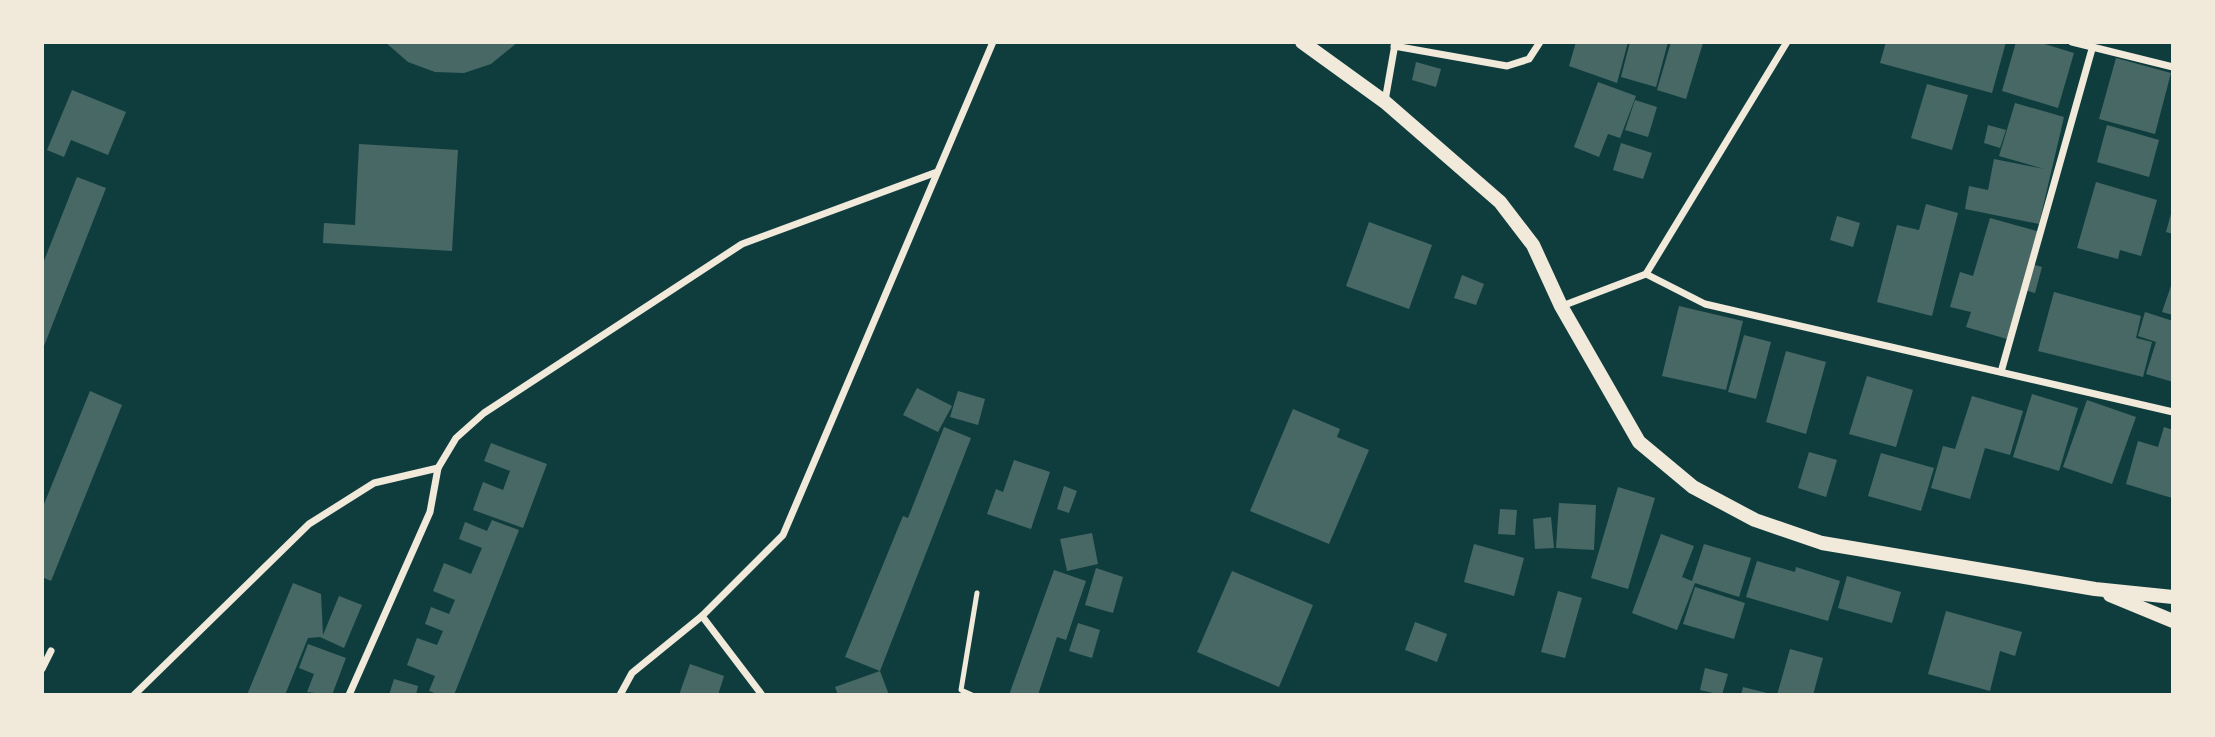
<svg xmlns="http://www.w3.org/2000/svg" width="2215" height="737" font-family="'Varela Round',sans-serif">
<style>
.building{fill:#486865}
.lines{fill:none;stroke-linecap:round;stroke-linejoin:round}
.service{stroke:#f1e9da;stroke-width:5}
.minor{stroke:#f1e9da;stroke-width:7}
.secondary{stroke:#f1e9da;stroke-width:14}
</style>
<rect width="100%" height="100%" fill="#0f3d3e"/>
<!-- building -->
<g class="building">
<polygon points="385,42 518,42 491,64 464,73 435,72 408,62"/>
<polygon points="1576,42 1628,42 1617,83 1569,66"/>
<polygon points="1630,42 1668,42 1656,87 1621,77"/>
<polygon points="1671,42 1703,43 1686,99 1657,90"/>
<polygon points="1886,42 2006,42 1992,93 1880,63"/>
<polygon points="2016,42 2038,42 2074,53 2058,108 2002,91"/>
<polygon points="2116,58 2171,73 2155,134 2099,119"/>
<polygon points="1416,62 1441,69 1436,87 1412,80"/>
<polygon points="1598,82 1636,96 1620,138 1608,134 1599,157 1574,147"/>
<polygon points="1927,84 1968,95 1952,150 1911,138"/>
<polygon points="72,90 126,112 108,155 71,140 64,157 47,150"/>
<polygon points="1635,100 1657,107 1648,137 1625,130"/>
<polygon points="2015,103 2064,117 2039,224 1965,209 1969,186 1988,190 1994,159 2044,169 1999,156"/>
<polygon points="1988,125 2006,130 2000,148 1984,143"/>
<polygon points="2107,125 2159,140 2149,177 2097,162"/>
<polygon points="1621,143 1652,153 1643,179 1613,170"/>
<polygon points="359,144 458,150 452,251 323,243 324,223 355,225"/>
<polygon points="77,177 106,188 42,351 42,266"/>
<polygon points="2096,182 2157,200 2141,256 2120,250 2118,259 2077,248"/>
<polygon points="1926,204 1958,213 1932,316 1877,302 1897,225 1919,230"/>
<polygon points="2172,210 2173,210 2173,234 2166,232"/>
<polygon points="1837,216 1860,223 1853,247 1830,240"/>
<polygon points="1990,218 2040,232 2031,264 2042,267 2035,293 2021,289 2007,339 1966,327 1971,312 1950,307 1960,272 1973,276"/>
<polygon points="1369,222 1432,245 1409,309 1346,286"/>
<polygon points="1462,275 1484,284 1476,305 1454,298"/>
<polygon points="2173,280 2173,315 2162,312"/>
<polygon points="2054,292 2141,316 2136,338 2152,342 2143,377 2038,351"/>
<polygon points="1679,306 1743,321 1726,390 1662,376"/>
<polygon points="2145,312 2173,321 2173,382 2146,374 2156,342 2138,336"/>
<polygon points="1744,335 1771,342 1756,399 1728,392"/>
<polygon points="1786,351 1826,362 1806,434 1766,422"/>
<polygon points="1867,376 1913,390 1896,447 1849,434"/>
<polygon points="917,388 952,406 938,432 903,415"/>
<polygon points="90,391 122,405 51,581 42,577 42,509"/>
<polygon points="958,391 985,399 978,425 950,417"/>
<polygon points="2032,394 2078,408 2059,471 2013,457"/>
<polygon points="1972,396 2023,411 2010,455 1985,448 1970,499 1931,488 1943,446 1955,449"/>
<polygon points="2087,400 2136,417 2112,484 2063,467"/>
<polygon points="1293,409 1340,429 1337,437 1369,450 1329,544 1250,511"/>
<polygon points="944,427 971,438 880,671 889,695 838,695 835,687 880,671 845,657 903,516 908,518"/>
<polygon points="2164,427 2173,430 2172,498 2126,484 2138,441 2158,447"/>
<polygon points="491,443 547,464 523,528 473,510 483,482 503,490 510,471 484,461"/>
<polygon points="1809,452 1837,460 1826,497 1798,488"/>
<polygon points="1881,453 1934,468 1921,511 1868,496"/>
<polygon points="1014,460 1050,472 1031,529 987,514 996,489 1003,492"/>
<polygon points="1064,486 1077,491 1069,513 1057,509"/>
<polygon points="1618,487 1655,498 1628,589 1591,578"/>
<polygon points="1559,503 1596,505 1594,550 1556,548"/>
<polygon points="1500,509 1517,510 1515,535 1498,534"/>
<polygon points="1551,517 1554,548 1535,549 1533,519"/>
<polygon points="492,520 519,530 454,695 440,695 429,691 435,676 407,665 417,638 437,645 443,631 425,624 431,607 449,614 455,600 433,591 444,563 471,574 482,548 459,539 465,522 487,531"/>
<polygon points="1092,533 1098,564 1067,571 1060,539"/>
<polygon points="1661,534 1694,546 1682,577 1692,581 1704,544 1751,558 1739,597 1695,583 1677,630 1632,613"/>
<polygon points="1474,544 1524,558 1514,596 1464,582"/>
<polygon points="1757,561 1795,572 1796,567 1840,581 1828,621 1746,597"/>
<polygon points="1096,568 1123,577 1113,613 1085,605"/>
<polygon points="1054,570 1086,581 1066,640 1057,637 1038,695 1009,695"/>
<polygon points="1232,571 1313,605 1279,687 1197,652"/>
<polygon points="1847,576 1901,592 1892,623 1838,608"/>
<polygon points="293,583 321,594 323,635 339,596 362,605 344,648 320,637 308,638 285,695 247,695"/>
<polygon points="1695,587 1745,603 1734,639 1683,624"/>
<polygon points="1558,591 1582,598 1565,658 1541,652"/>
<polygon points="1946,611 2022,632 2015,656 2000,651 1990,691 1928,674"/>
<polygon points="1415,622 1447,634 1437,662 1405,650"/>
<polygon points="1078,623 1100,630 1092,658 1069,651"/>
<polygon points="308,644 346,658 332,695 307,692 314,674 299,668"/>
<polygon points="1790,649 1823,658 1813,695 1777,695"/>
<polygon points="690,664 724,676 718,695 679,695"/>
<polygon points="1705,668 1728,674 1722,695 1700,690"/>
<polygon points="394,679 418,686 416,695 389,695"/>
<polygon points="1743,687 1771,694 1771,695 1741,695"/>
</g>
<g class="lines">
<!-- service -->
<polyline class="service" points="972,695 961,690 977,593"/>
<!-- minor -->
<g class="minor">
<polyline points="2072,42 2173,67"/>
<polyline points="1394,46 1507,66 1529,59 1540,42"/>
<polyline points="1385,101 1395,44"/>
<polyline points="1646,274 1705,304 2173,412"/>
<polyline points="1562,306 1646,274 1787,42"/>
<polyline points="2001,372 2092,49"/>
<polyline points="702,616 762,695"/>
<polyline points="42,669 51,651"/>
<polyline points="134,695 309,524 374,483 438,468"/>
<polyline points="349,695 430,512 438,468 456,438 484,413 742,244 937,172"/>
<polyline points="620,695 632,673 702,616 783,535 993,42"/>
</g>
<!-- secondary -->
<g class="secondary">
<polyline points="1302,42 1385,102 1500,202 1533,245 1561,306 1639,442 1693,487 1755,520 1822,543 2095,589 2173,597"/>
<polyline points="2110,595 2173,621"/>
</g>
</g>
<!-- border -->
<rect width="2215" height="737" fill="none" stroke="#f1e9da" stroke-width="88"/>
</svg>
